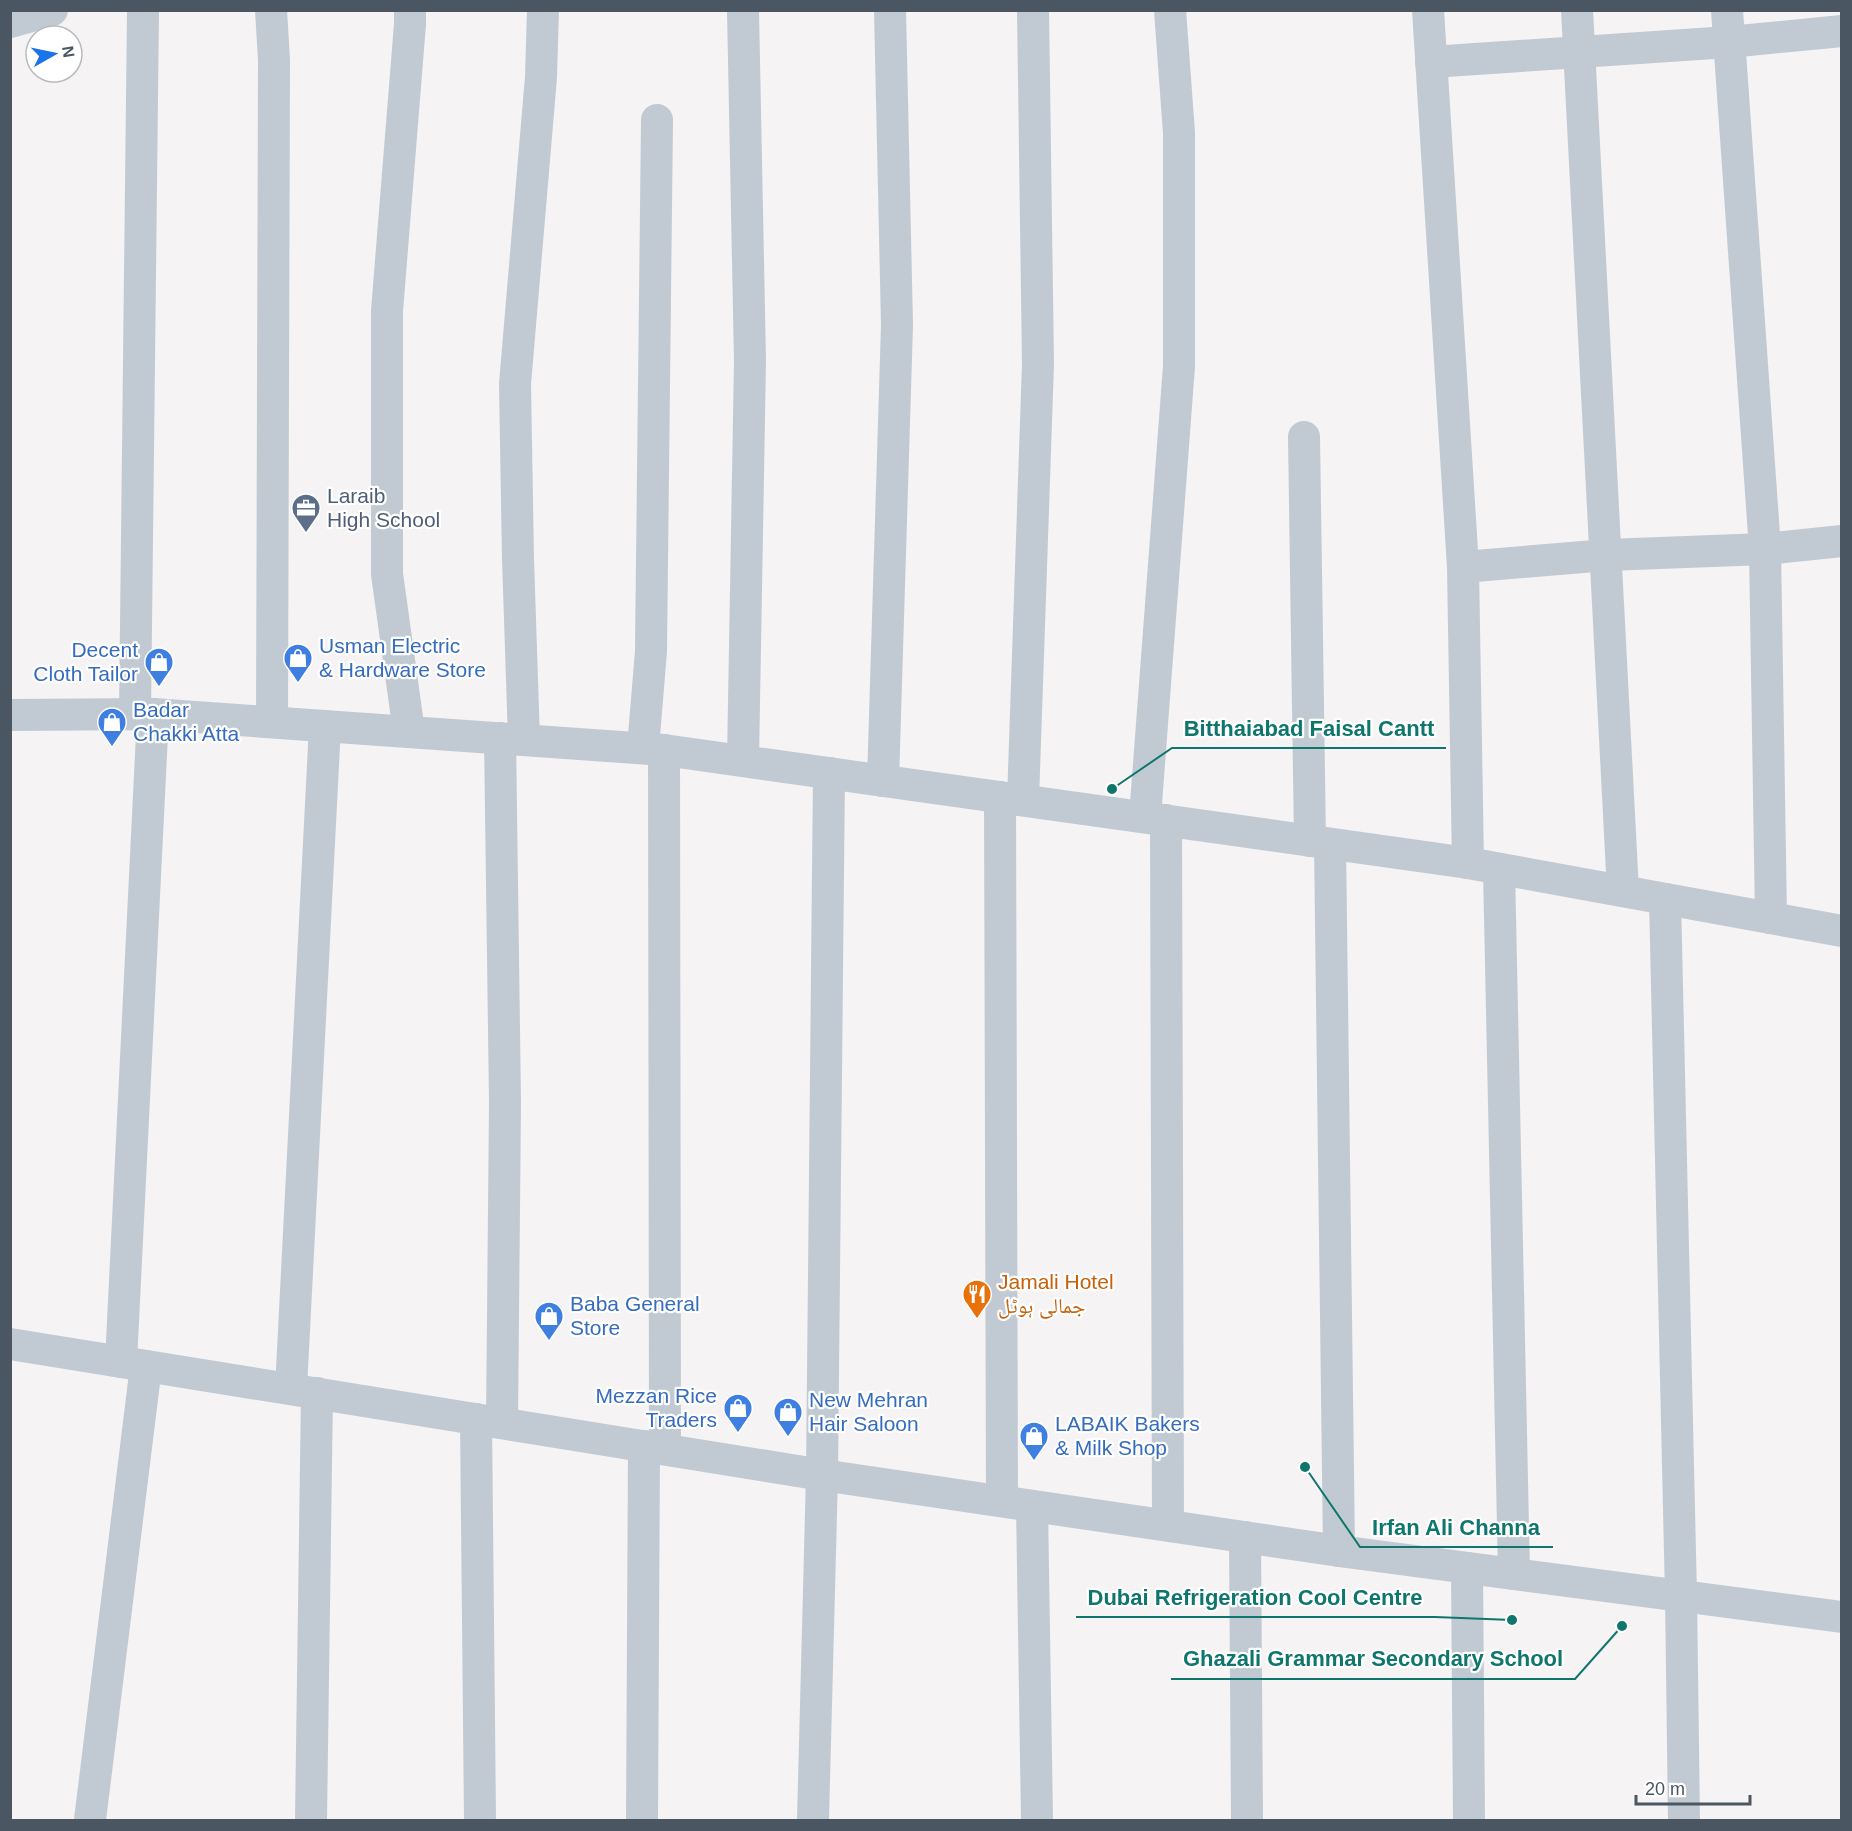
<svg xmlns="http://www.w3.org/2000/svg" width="1852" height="1831" font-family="Helvetica,'Noto Naskh Arabic',sans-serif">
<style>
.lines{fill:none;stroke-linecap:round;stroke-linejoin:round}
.street{stroke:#c1cad2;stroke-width:32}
.labels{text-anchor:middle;stroke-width:4.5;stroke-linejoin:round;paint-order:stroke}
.service-label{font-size:21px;fill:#4e5e75;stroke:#fff;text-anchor:start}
.shop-label{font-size:21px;fill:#366cbe;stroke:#fff;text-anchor:start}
.food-label{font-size:21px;fill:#c56008;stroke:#fff;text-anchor:start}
.leader{fill:none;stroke:#0f766e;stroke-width:2}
.callout-dot{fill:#0f766e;stroke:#fff;stroke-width:2}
.callout-label{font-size:22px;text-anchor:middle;font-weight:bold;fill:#0f766e;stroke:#fff;stroke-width:4.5;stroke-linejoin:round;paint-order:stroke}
</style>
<rect width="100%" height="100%" fill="#f5f3f3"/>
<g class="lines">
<!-- street -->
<g class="street">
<polyline points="271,10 274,60 272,722"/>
<polyline points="743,10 750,361 743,760"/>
<polyline points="1428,10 1463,567 1468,863"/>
<polyline points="1577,10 1623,891"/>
<polyline points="1727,10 1765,549 1771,918"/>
<polyline points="10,22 52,10"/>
<polyline points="1431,62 1729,42 1842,31"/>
<polyline points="1304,437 1310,841"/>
<polyline points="1463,567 1607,555 1765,549 1842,541"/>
<polyline points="135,714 143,10"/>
<polyline points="10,715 153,714 664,750 1468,863 1842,931"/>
<polyline points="409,732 387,574 387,311 410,24 410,10"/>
<polyline points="500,738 505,1102 502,1423"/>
<polyline points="524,740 518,559 515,384 541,77 543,10"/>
<polyline points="643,748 651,651 657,120"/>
<polyline points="664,750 665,1449"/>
<polyline points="883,781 897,325 890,10"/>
<polyline points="1000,797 1002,1501"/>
<polyline points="1023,800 1038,364 1033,10"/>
<polyline points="1145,817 1179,366 1179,133 1170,10"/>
<polyline points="1166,820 1168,1525"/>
<polyline points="1330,844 1339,1551"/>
<polyline points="1499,869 1514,1574"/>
<polyline points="1665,899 1681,1596 1684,1820"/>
<polyline points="10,1344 822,1475 1339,1551 1842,1617"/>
<polyline points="121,1362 153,714"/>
<polyline points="291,1389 325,726"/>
<polyline points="476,1419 480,1820"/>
<polyline points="1032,1506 1037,1820"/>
<polyline points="1245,1537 1247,1820"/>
<polyline points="1467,1568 1469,1820"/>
<polyline points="90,1820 146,1366"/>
<polyline points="311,1820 317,1393"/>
<polyline points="642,1820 644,1446"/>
<polyline points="813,1820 822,1475 829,773"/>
</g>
</g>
<!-- icons -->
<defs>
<g id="office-pin" transform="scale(1.5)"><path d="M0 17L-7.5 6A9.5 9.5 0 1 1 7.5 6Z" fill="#5c6f8a" stroke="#fff"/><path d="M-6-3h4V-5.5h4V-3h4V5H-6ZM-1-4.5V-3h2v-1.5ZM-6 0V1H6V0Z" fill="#fff"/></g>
<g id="shop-pin" transform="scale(1.5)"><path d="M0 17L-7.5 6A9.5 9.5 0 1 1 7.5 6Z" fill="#3f7fe0" stroke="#fff"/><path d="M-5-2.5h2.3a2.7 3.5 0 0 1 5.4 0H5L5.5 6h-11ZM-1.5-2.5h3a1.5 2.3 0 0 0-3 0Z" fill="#fff"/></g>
<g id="restaurant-pin" transform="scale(1.5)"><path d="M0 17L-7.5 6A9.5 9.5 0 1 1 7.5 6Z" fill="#e8710a" stroke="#fff"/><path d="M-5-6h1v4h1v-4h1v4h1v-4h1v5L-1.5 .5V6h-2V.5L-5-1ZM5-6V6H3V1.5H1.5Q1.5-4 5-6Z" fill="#fff"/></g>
</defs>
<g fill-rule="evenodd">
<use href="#office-pin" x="306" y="508"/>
<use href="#shop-pin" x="298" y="658"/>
<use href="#shop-pin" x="159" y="662"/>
<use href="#shop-pin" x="112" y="722"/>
<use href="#restaurant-pin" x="977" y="1294"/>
<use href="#shop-pin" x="549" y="1316"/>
<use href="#shop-pin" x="738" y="1408"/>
<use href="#shop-pin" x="788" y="1412"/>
<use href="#shop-pin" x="1034" y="1436"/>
</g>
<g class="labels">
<!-- service labels -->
<g class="service-label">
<text x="327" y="503">Laraib<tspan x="327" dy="24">High School</tspan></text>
</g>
<!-- shop labels -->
<g class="shop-label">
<text x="319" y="653">Usman Electric<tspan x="319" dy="24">&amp; Hardware Store</tspan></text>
<text x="138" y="657" text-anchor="end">Decent<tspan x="138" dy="24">Cloth Tailor</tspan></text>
<text x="133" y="717">Badar<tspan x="133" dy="24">Chakki Atta</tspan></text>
<text x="570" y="1311">Baba General<tspan x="570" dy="24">Store</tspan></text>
<text x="717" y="1403" text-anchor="end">Mezzan Rice<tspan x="717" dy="24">Traders</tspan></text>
<text x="809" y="1407">New Mehran<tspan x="809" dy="24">Hair Saloon</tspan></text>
<text x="1055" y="1431">LABAIK Bakers<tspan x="1055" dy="24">&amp; Milk Shop</tspan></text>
</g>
<!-- food labels -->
<g class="food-label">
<text x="998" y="1289">Jamali Hotel<tspan x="998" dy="24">جمالی ہوٹل</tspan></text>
</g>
</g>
<!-- callouts -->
<path class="leader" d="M1112 789L1172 748H1446M1305 1467L1360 1547H1553M1512 1620L1435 1617H1076M1622 1626L1575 1679H1171"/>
<g class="callout-dot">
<circle cx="1112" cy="789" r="6"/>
<circle cx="1305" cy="1467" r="6"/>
<circle cx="1512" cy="1620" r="6"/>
<circle cx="1622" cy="1626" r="6"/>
</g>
<g class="callout-label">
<text x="1309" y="736">Bitthaiabad Faisal Cantt</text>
<text x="1456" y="1535">Irfan Ali Channa</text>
<text x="1255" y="1605">Dubai Refrigeration Cool Centre</text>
<text x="1373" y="1666">Ghazali Grammar Secondary School</text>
</g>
<!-- border -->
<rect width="1852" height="1831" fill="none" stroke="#4a5661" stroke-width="24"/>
<!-- north arrow -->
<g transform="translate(54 54) rotate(81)"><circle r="28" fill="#ffffff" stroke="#b7bbc0" stroke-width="1.5"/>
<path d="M0-4.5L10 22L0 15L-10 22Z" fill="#1a73e8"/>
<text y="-9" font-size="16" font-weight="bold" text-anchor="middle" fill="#4a5661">N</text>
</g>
<!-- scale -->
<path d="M1636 1795v9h114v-9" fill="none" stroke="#4a5661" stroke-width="3"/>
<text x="1645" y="1795" font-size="18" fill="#4a5661" stroke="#ffffff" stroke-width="4.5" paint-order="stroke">20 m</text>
</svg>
